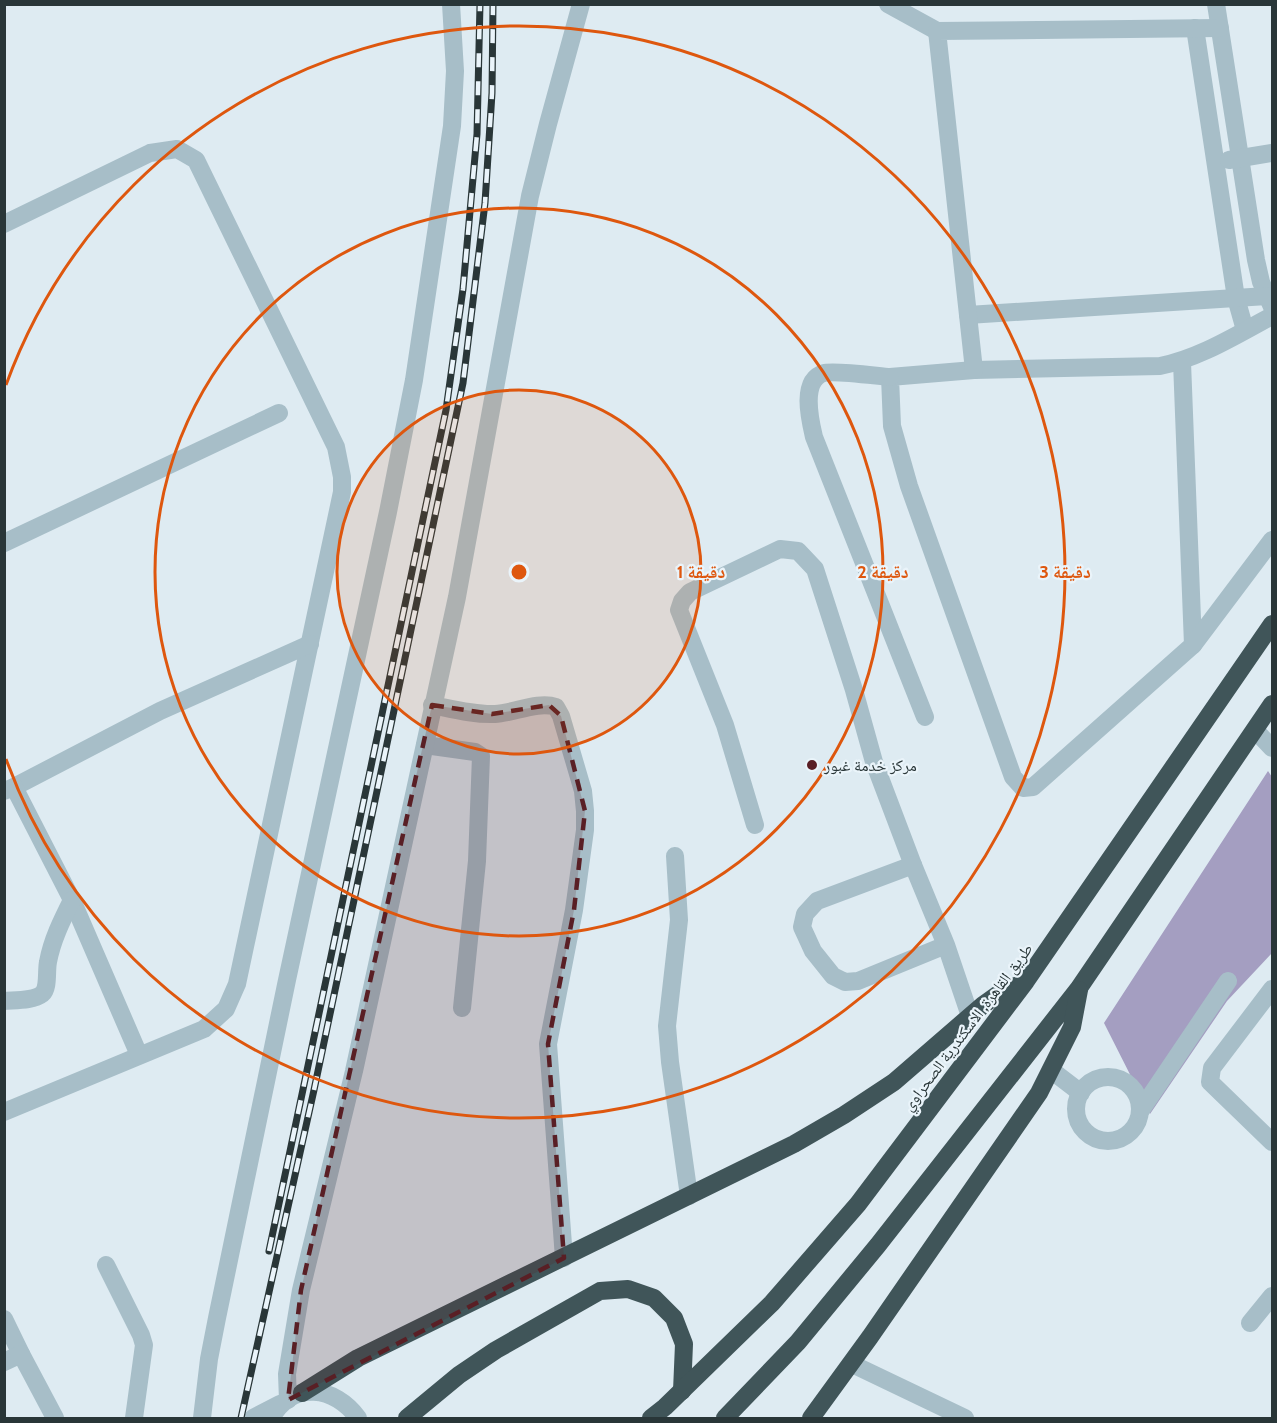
<svg xmlns="http://www.w3.org/2000/svg" width="1277" height="1423" font-family="Cabin,'Noto Naskh Arabic',sans-serif">
<style>
.green{fill:#a49ec1}
.lines{fill:none;stroke-linecap:round;stroke-linejoin:round}
.minor{stroke:#a7bec8;stroke-width:18}
.highway{stroke:#405559;stroke-width:18}
.rail-casing{stroke:#293638;stroke-width:7}
.rail{stroke:#eaf4fa;stroke-width:4.5;stroke-dasharray:14;stroke-linecap:butt}
.marked{fill:#591f25;fill-opacity:0.2;stroke:#591f25;stroke-width:4.5;stroke-dasharray:12 8;stroke-linejoin:round}
.ring{fill:none;stroke:#de570e;stroke-width:3}
.poi-dot{fill:#591f25;stroke:#eaf4fa;stroke-width:2}
.labels{text-anchor:middle;stroke-width:4.5;stroke-linejoin:round;paint-order:stroke}
.poi-label{font-size:16px;fill:#293638;stroke:#eaf4fa;text-anchor:start}
.street-label{font-size:16px;fill:#293638;stroke:#eaf4fa}
.centre{fill:#de570e;stroke:#eaf4fa;stroke-width:3}
.ring-label{font-size:18px;text-anchor:middle;font-weight:bold;fill:#de570e;stroke:#eaf4fa;stroke-width:4.5;stroke-linejoin:round;paint-order:stroke}
</style>
<rect width="100%" height="100%" fill="#deebf2"/>
<!-- green -->
<polygon class="green" points="1268,771 1272,777 1272,953 1227,1001 1150,1114 1104,1023"/>
<g class="lines">
<!-- minor -->
<g class="minor">
<polyline points="888,4 937,31"/>
<polyline points="1216,4 1256,260 1261,282 1272,307"/>
<polyline points="1195,28 1236,298 1245,330"/>
<polyline points="1229,160 1272,153"/>
<polyline points="4,224 150,153 177,149 196,160 336,447 342,477 342,492 237,984 226,1009 204,1029 4,1112"/>
<polyline points="968,315 1267,296"/>
<path d="M 1182,362 L 1193,645 L 1033,787 L 1023,788 L 1013,777 L 909,486 L 892,426 L 890,377 L 974,370 L 1160,366 C 1200,358 1236,335 1272,316"/>
<polyline points="974,370 937,31 1220,28"/>
<path d="M 890,377 C 877,376 834,370 824,373 C 800,380 810,420 814,437 L 925,717"/>
<polyline points="4,543 279,413"/>
<polyline points="1193,645 1272,540"/>
<path d="M 432,705 C 452,709 474,715 495,714 C 514,713 538,701 556,707 L 561,716 L 583,791 L 585,811 L 585,830 L 574,910 L 548,1044 L 564,1258"/>
<polyline points="1255,730 1272,748"/>
<polyline points="425,745 475,752 481,756 477,861 462,1008"/>
<polyline points="14,787 160,711 310,644"/>
<polyline points="4,791 14,787 72,900 139,1055"/>
<polyline points="755,825 725,725 679,610 682,601 690,592 780,549 798,551 815,569 854,690 874,762 913,865"/>
<polyline points="675,856 679,920 667,1026 670,1062 689,1196"/>
<polyline points="946,945 858,981 845,982 833,976 813,951 802,927 805,914 817,901 913,865 946,945 970,1016"/>
<polyline points="1272,989 1212,1068 1210,1082 1272,1142"/>
<path d="M 4,1001 C 15,1000 33,1001 42,994 C 49,988 46,971 48,962 C 52,940 62,920 72,900"/>
<polyline points="1051,1070 1081,1093"/>
<circle cx="1108" cy="1109" r="32"/>
<polyline points="1141,1110 1228,981"/>
<polyline points="106,1265 141,1335 144,1345 134,1418"/>
<polyline points="4,1319 21,1354"/>
<polyline points="1250,1323 1272,1296"/>
<polyline points="4,1362 21,1354 55,1418"/>
<polyline points="852,1364 965,1418"/>
<polyline points="288,1400 287,1374 301,1290 354,1071 457,597 530,196 548,124 581,4"/>
<polyline points="202,1418 209,1359 217,1318 287,980 388,512 414,380 452,126 455,71 451,4"/>
<polyline points="253,1418 280,1404"/>
<path d="M 271,1418 C 293,1380 335,1386 358,1418"/>
</g>
<!-- highway -->
<g class="highway">
<polyline points="302,1393 358,1358 794,1144 844,1115 894,1082 983,1005 997,995 1022,983"/>
<polyline points="407,1418 459,1375 496,1350 600,1291 628,1289 654,1298 674,1318 684,1344 682,1391"/>
<polyline points="651,1418 665,1407 772,1303 858,1204 1026,981 1272,624"/>
<polyline points="725,1418 798,1342 878,1245 1079,988 1272,704"/>
<polyline points="811,1418 870,1337 1039,1093 1072,1027 1079,990"/>
</g>
<!-- rail casing -->
<g class="rail-casing">
<g id="rail">
<polyline points="269,1251 446,410 463,289 477,134 480,4"/>
<polyline points="241,1418 314,1090 463,383 485,203 492,93 493,4"/>
</g>
</g>
<!-- rail -->
<use href="#rail" class="rail"/>
</g>
<!-- marked area -->
<path class="marked" d="M 432,705 L 492,714 L 549,705 L 561,716 L 585,811 L 574,910 L 548,1044 L 564,1258 L 288,1400 L 301,1290 Z"/>
<!-- distance rings -->
<circle cx="519" cy="572" r="182" fill="#de570e" fill-opacity=".12"/>
<g class="ring">
<circle cx="519" cy="572" r="182"/>
<circle cx="519" cy="572" r="364"/>
<path d="M6 385A546 546 0 1 1 6 759"/>
</g>
<!-- markers -->
<circle class="poi-dot" cx="812" cy="765" r="6"/>
<g class="labels">
<!-- poi labels -->
<g class="poi-label">
<text x="824" y="771">مركز خدمة غبور</text>
</g>
<!-- street labels -->
<g class="street-label">
<text transform="translate(967 1027) rotate(-53)" y="6">طريق القاهرة, الاسكندرية الصحراوي</text>
</g>
</g>
<circle cx="519" cy="572" r="9" class="centre"/>
<g class="ring-label">
<text x="701" y="578">1 دقيقة</text>
<text x="883" y="578">2 دقيقة</text>
<text x="1065" y="578">3 دقيقة</text>
</g>
<!-- border -->
<rect width="1277" height="1423" fill="none" stroke="#293638" stroke-width="12"/>
</svg>
